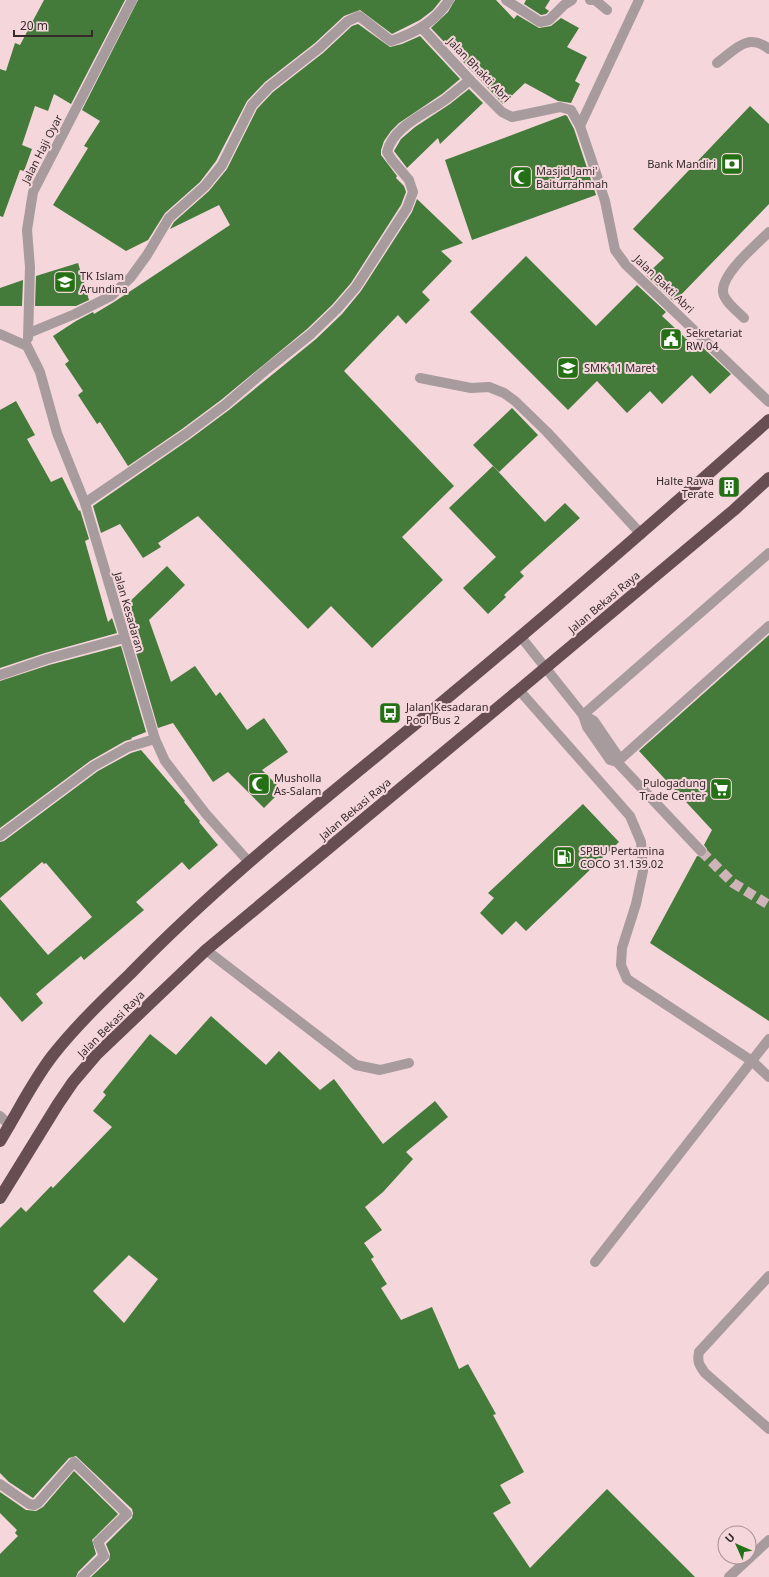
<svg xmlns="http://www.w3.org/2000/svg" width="769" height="1577" font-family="'Noto Sans',sans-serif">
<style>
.building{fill:#447a3a;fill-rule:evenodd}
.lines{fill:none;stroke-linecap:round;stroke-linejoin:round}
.minor-tunnel{stroke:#ceb4b8;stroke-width:10;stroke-dasharray:10 5;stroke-linecap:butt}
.minor{stroke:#a79b9d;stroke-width:10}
.highway{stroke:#674e53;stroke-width:12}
.labels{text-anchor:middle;stroke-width:4;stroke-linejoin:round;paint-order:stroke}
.street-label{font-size:11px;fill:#362a2c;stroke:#f4d6db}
.poi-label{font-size:11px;fill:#362a2c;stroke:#f4d6db;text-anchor:start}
</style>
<rect width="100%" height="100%" fill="#f4d6db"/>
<!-- building -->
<g class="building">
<polygon points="44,0 125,0 71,104 54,94 48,111 35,106 22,145 32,149 24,171 20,170 3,217 0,216 0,69 6,71 15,43 20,45"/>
<polygon points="138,0 441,0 433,10 420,20 392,34 360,10 344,16 315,43 265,82 247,101 216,161 200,182 165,213 148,240 126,251 53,205 88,148 84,146 100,121 82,110"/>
<polygon points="455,0 496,0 514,19 517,15 539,28 551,26 561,18 579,28 567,47 587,57 575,81 580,84 571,103 558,101 525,83 503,104 431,28 448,12"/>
<polygon points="526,0 550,0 545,8 549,11 546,14 541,15 524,4"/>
<polygon points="358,24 390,47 402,44 420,36 460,79 442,94 399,123 391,131 384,141 381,150 381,155 397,176 396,178 404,186 406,192 401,205 351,283 332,305 307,329 221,400 182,429 128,466 100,422 97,424 78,395 83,391 65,364 69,361 53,336 76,321 93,312 94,314 114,302 230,225 219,205 170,229 174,222 209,191 227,169 257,109 273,92 323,53 352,26"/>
<polygon points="469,89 483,103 440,144 438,138 407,168 394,151 401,139 415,127 450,104"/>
<polygon points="750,106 769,124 769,204 674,302 646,275 664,258 633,229"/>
<polygon points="565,115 567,116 574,129 596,195 472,240 445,160"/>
<polygon points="417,199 463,243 441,251 452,261 422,292 430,300 406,324 398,315 344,371 454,486 402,537 443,580 372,648 331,606 308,629 198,516 158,543 161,547 143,558 120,524 101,533 93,506 190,439 229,410 316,339 342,314 361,291 412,212"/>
<polygon points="526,256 596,326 637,285 666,312 662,316 694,346 698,343 731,374 710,394 692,375 662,404 650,391 627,413 597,381 568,410 470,312"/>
<polygon points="78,263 89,300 76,306 35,306 36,276"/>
<polygon points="23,280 22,306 0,306 0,288"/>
<polygon points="16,401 35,435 27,439 51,482 62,477 79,511 80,510 89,539 85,541 108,622 112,618 117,633 45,653 0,668 0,410"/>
<polygon points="512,408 538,435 499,472 473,445"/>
<polygon points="493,466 545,522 565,503 580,518 520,572 524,576 504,595 506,597 488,614 463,588 496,557 449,508"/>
<polygon points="167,566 185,585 149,620 171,682 195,666 216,696 220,692 247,730 264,718 288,752 262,770 282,790 264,808 228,772 213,782 173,723 158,728 123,608"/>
<polygon points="769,635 769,1021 650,943 697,856 703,857 707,853 707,849 704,845 712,830 639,751"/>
<polygon points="121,646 146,732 131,738 132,739 125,741 90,761 0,828 0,681 49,665"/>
<polygon points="141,750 185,801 184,802 200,821 199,822 218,845 189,870 182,862 136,902 144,910 84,960 81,956 36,994 43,1003 22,1022 0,996 0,899 48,955 92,917 46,863 44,864 42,862 0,898 0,842 4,841 98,771 131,753"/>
<polygon points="583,804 619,842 526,931 516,921 502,935 480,913 494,898 488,893"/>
<path d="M 211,1016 L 266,1065 L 279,1051 L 320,1090 L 334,1079 L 383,1144 L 435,1101 L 448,1117 L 406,1152 L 413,1159 L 383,1192 L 365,1207 L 382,1230 L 364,1243 L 374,1257 L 371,1259 L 387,1284 L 381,1288 L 401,1320 L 432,1307 L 459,1369 L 468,1364 L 496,1414 L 493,1415 L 524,1472 L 500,1485 L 511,1503 L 493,1513 L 530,1568 L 607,1489 L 695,1577 L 91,1577 L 109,1560 L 110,1554 L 106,1544 L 132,1518 L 133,1513 L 132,1509 L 76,1456 L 69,1458 L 33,1498 L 9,1482 L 0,1473 L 0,1228 L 21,1207 L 26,1212 L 51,1186 L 53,1188 L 112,1127 L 93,1111 L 106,1095 L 103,1092 L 150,1034 L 176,1055 ZM 129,1255 L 158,1279 L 124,1323 L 93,1291 Z"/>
<polygon points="74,1471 118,1514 92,1540 96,1554 78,1572 76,1577 0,1577 0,1554 18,1536 15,1533 17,1530 0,1513 0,1492 26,1510 36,1511 43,1507"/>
</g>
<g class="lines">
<!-- minor-tunnel -->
<polyline class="minor-tunnel" points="701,851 733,883 769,905"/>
<!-- minor -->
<g class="minor">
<polyline points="506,0 540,22 549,20 564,5 572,0"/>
<polyline points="590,0 595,0 607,10"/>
<polyline points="422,28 470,80 502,112 512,117 560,107 571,110 580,126 595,170 605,201 615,250 626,265 769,402"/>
<path d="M 717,63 C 735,50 747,32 769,49"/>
<polyline points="580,126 639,0"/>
<path d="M 744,318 C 737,311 724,301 723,292 C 721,274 757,244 769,232"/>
<path d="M 29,333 L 75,314 L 111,296 L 131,277 L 147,255 L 169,218 L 205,186 L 222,165 L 252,105 L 269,87 L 319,48 L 348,21 L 359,16 L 391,41 C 415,33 435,22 449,0"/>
<polyline points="0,334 27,346"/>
<polyline points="28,338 30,267 27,230 33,192 132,0"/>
<polyline points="27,346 40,372 57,433 85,503 155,739 165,761 206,814 249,862"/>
<polyline points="420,378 471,388 489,387 504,393 515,401 547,432 641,534"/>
<path d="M 85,503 L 186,434 L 225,405 L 267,369 L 311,334 L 337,309 L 356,287 L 407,208 L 413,192 L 409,180 L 392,160 L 387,152 C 393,126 426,114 446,99 C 454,93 462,86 470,80"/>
<polyline points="521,637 583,715 587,727 610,760 617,762 701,851"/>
<polyline points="0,675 47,659 124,638"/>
<polyline points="519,690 630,816 641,842 643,871 636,904 622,948 621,965 627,979 752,1061 769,1077"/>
<polyline points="583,715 769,553"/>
<polyline points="583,715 594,721 618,756 617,762"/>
<polyline points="617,762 769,626"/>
<polyline points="0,836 94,766 128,747 155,739"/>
<polyline points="206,950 356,1065 380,1070 409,1063"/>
<polyline points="0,1116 10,1126"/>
<polyline points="595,1262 769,1039"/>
<path d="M 769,1276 L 699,1352 C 697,1361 699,1365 705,1373 L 769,1429"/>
<polyline points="0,1484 29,1504 34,1505 38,1503 74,1462 127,1514 98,1542 104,1556 82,1577"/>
<polyline points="729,1577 769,1540"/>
</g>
<!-- highway -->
<g class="highway">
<path d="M 0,1141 C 18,1112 32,1082 53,1055 C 76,1026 103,1000 130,974 C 224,877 331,794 435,708 C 548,615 659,518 769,420"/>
<polyline points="0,1198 58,1104 73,1082 96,1055 206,950 519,690 734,510 769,478"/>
</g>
</g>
<!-- icons -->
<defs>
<g id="bank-square" transform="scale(1.15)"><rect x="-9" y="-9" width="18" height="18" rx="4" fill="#247014" stroke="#f4d6db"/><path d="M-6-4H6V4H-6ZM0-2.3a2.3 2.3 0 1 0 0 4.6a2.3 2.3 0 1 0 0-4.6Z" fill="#fff"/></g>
<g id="mosque-square" transform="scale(1.15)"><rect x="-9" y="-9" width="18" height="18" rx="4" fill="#247014" stroke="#f4d6db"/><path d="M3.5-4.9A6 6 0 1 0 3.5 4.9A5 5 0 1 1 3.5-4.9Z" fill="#fff"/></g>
<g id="school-square" transform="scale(1.15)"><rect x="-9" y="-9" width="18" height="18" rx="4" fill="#247014" stroke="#f4d6db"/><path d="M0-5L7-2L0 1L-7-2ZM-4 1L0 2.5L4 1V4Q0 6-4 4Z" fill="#fff"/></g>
<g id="civic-square" transform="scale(1.15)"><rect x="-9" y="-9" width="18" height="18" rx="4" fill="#247014" stroke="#f4d6db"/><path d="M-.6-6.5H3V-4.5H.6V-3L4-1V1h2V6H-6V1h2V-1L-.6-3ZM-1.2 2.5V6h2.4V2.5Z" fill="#fff"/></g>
<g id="building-square" transform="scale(1.15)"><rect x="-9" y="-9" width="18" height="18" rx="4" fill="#247014" stroke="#f4d6db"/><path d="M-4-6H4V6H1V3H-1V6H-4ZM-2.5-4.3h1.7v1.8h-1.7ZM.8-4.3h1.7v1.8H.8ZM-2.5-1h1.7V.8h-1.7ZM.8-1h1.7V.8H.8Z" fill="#fff"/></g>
<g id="bus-square" transform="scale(1.15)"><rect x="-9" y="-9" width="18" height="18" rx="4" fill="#247014" stroke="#f4d6db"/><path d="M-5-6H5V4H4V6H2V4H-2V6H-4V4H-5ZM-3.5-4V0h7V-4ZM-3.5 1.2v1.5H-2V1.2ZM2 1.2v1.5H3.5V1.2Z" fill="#fff"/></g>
<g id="supermarket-square" transform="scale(1.15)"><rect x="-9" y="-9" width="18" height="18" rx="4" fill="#247014" stroke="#f4d6db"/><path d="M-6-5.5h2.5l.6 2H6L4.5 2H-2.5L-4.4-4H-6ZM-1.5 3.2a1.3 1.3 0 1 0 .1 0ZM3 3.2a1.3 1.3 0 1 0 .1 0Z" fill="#fff"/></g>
<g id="fuel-square" transform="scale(1.15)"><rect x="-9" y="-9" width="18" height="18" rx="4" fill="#247014" stroke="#f4d6db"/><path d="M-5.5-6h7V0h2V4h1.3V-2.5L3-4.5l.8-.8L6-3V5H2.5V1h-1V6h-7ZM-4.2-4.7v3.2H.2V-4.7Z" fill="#fff"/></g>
</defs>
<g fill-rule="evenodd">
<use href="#bank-square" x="732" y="164"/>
<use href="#mosque-square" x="521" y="177"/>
<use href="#school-square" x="65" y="282"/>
<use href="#civic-square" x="671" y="339"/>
<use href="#school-square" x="568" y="368"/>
<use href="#building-square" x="729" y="487"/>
<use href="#bus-square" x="390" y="713"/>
<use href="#mosque-square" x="259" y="784"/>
<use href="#supermarket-square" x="721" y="789"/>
<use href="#fuel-square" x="564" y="857"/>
</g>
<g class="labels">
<!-- street labels -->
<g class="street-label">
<text transform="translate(479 70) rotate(46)" y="4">Jalan Bhakti Abri</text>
<text transform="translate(42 149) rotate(-63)" y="4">Jalan Haji Oyar</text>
<text transform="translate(664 284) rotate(44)" y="4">Jalan Bakti Abri</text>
<text transform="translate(604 602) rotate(-40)" y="4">Jalan Bekasi Raya</text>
<text transform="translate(129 612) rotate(74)" y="4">Jalan Kesadaran</text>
<text transform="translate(355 809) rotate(-40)" y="4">Jalan Bekasi Raya</text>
<text transform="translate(111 1024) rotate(-45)" y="4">Jalan Bekasi Raya</text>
</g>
<!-- poi labels -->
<g class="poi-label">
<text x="716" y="168" text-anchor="end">Bank Mandiri</text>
<text x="536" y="175">Masjid Jami'<tspan x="536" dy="13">Baiturrahmah</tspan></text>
<text x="80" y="280">TK Islam<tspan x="80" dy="13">Arundina</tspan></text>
<text x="686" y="337">Sekretariat<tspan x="686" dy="13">RW 04</tspan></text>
<text x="584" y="372">SMK 11 Maret</text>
<text x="714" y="485" text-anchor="end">Halte Rawa<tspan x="714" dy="13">Terate</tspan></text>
<text x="406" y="711">Jalan Kesadaran<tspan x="406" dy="13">Pool Bus 2</tspan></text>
<text x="274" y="782">Musholla<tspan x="274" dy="13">As-Salam</tspan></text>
<text x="706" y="787" text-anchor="end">Pulogadung<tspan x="706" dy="13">Trade Center</tspan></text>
<text x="580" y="855">SPBU Pertamina<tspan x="580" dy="13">COCO 31.139.02</tspan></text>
</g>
</g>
<!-- north arrow -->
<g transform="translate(737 1545) rotate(315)"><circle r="19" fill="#f4d6db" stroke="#a89195"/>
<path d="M0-3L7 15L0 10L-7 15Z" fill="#247014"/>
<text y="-6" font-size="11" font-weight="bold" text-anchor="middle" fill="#362a2c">U</text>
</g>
<!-- scale -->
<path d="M14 30v6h78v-6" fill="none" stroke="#362a2c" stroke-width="2"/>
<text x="20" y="30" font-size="12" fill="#362a2c" stroke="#f4d6db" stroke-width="3" paint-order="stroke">20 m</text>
</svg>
